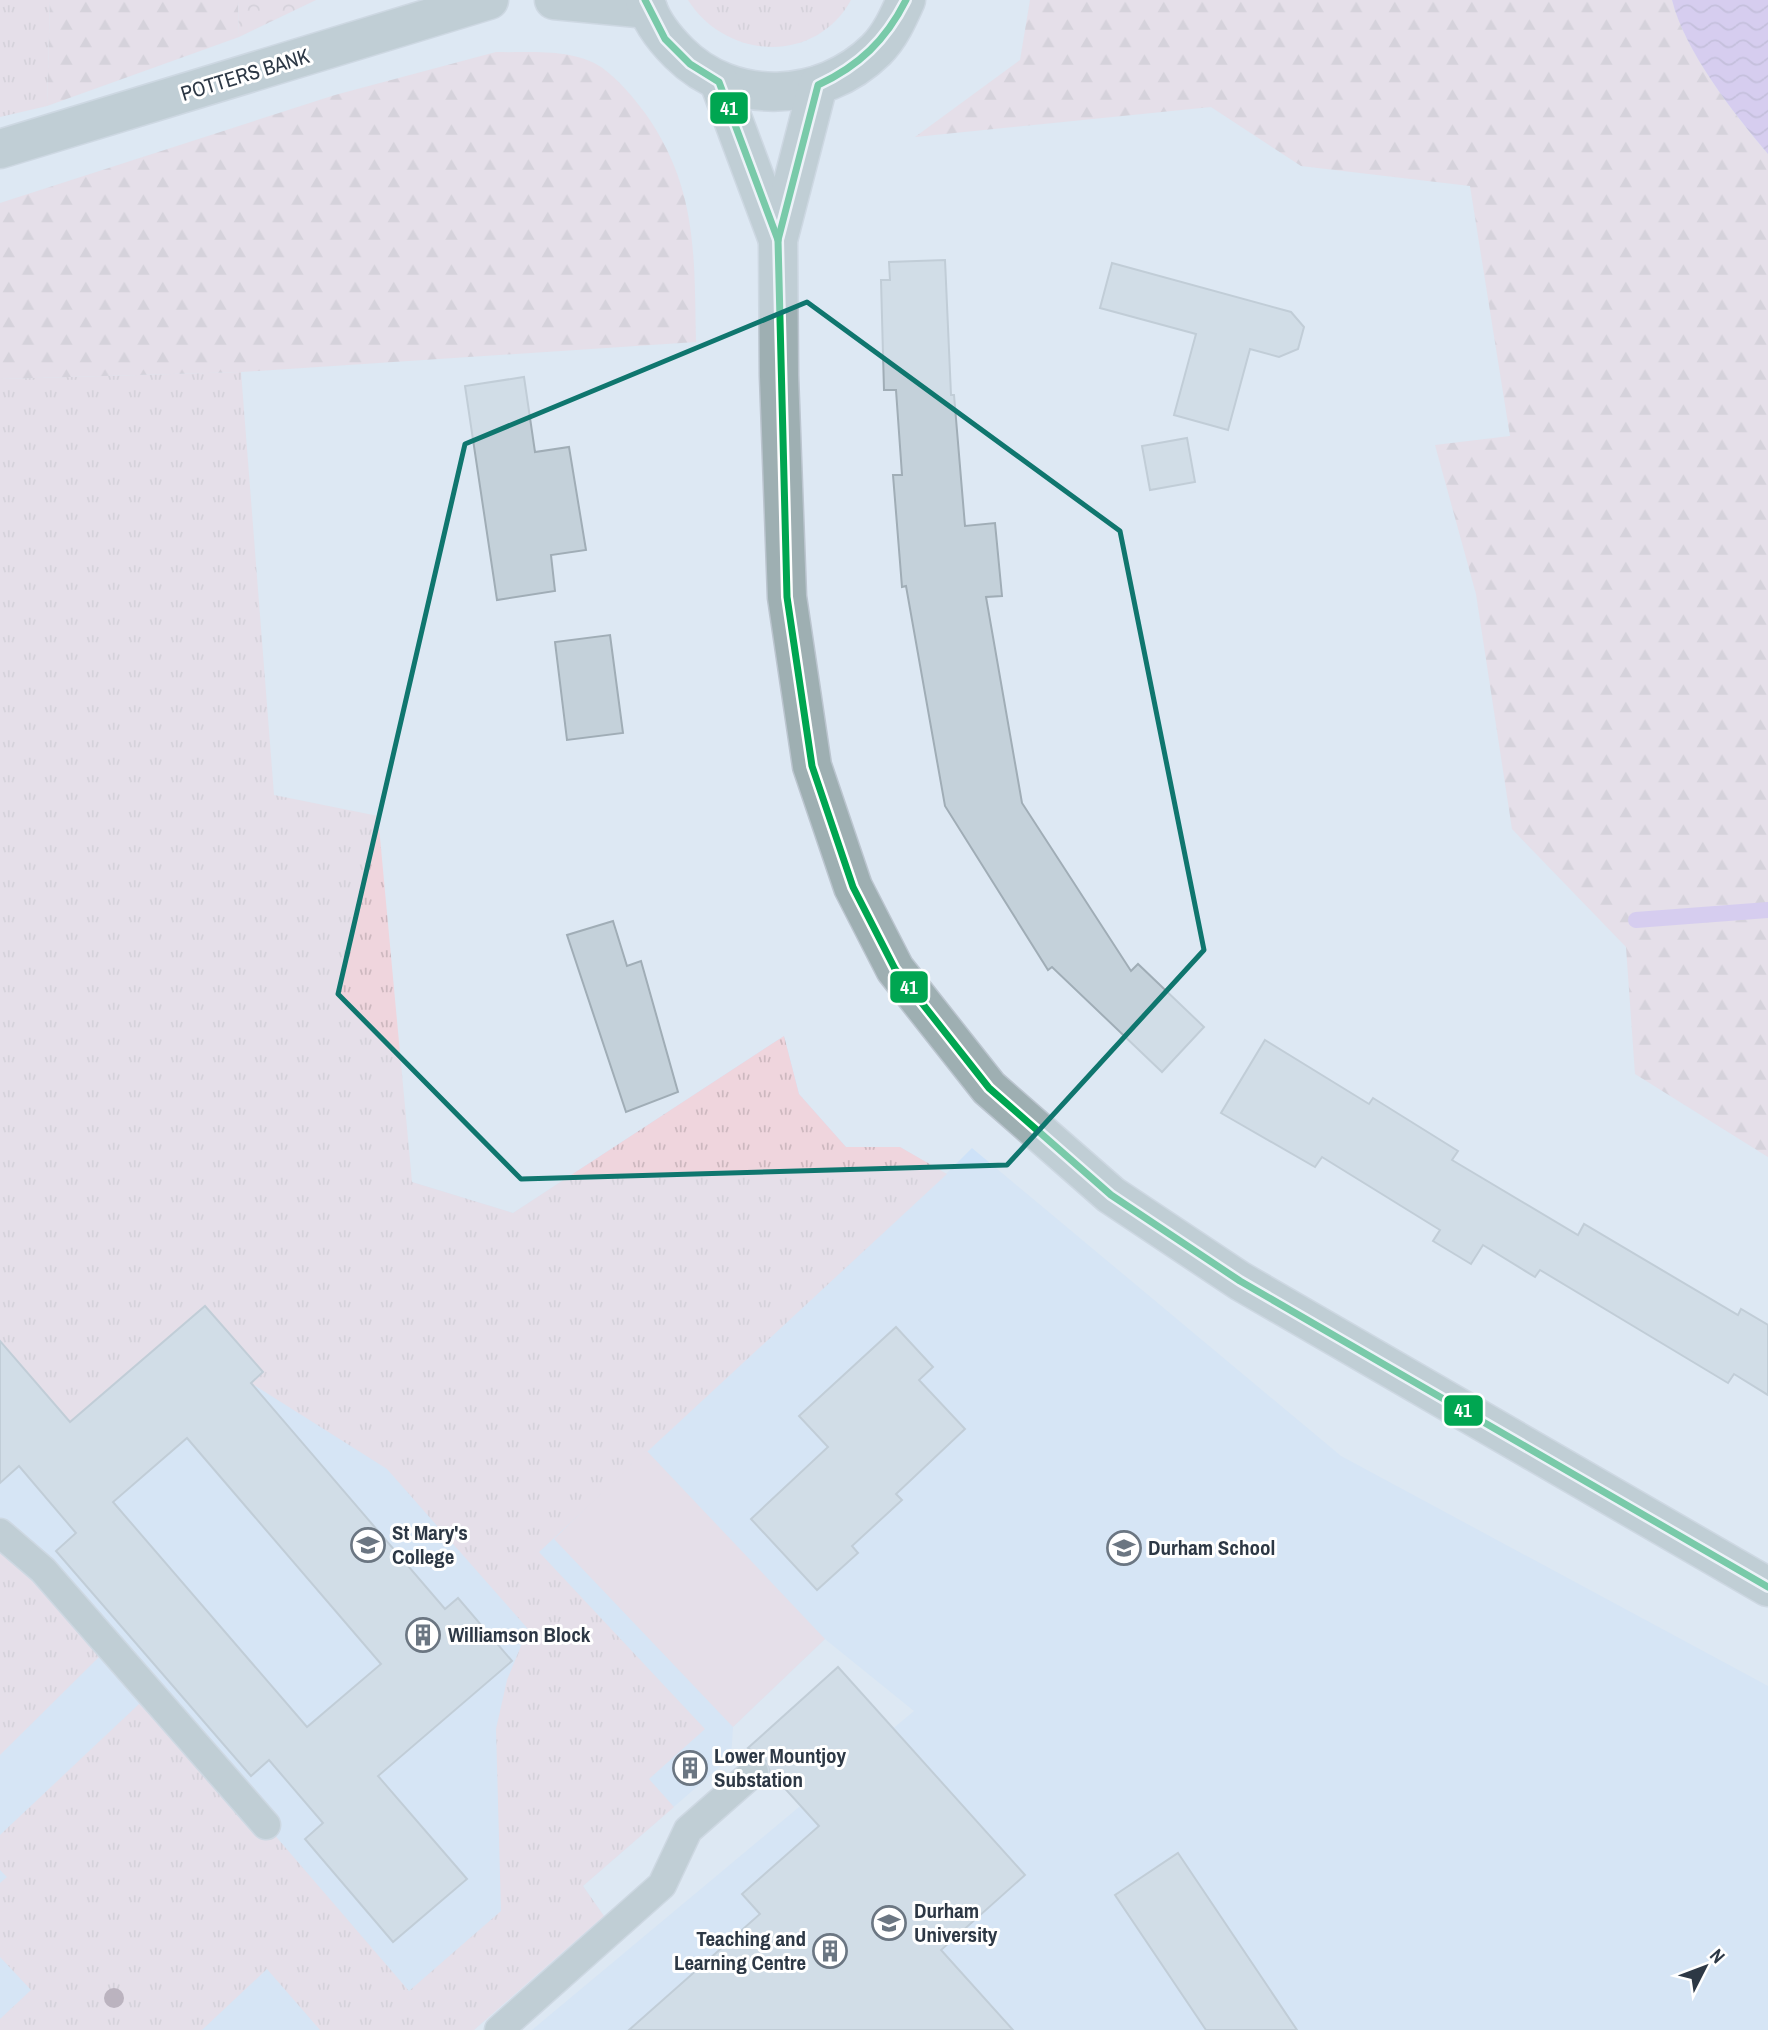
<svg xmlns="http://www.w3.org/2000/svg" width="1768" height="2030" font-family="'Archivo Narrow',sans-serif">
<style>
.built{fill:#cee2f8}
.grass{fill:url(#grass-tufts)}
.forest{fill:url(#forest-firs)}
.park{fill:url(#park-crowns)}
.pitch{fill:#efd5dd}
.water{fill:url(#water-waves)}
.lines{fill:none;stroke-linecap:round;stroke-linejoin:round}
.stream{stroke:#ceaeec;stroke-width:16}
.building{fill:#c4d1da;stroke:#a0adb6;stroke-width:2;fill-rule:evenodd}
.service-casing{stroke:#bbc5cf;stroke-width:31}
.tertiary-casing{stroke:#bbc5cf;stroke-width:41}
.service{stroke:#9eafb2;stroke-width:28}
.tertiary{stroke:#9eafb2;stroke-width:38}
.bus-1-casing{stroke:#fff;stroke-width:12}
.bus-1{stroke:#00a651;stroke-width:7}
.tree{fill:#927381}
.marked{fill:none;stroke:#0f766e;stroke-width:5;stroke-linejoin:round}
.labels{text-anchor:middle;stroke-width:6;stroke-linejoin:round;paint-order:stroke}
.street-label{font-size:21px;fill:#2d3845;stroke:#fff}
.poi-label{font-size:21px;font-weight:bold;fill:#2d3845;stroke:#fff;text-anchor:start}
.line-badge{stroke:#fff;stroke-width:2.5}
.badge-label{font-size:19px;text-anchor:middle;font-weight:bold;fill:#fff}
</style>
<defs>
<pattern id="grass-tufts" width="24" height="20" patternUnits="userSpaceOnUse" patternTransform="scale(1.75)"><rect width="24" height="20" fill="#efd5dd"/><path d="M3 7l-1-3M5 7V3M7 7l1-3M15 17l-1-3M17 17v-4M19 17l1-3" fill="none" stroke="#cdb8bf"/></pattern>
<pattern id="forest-firs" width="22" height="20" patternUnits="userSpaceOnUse" patternTransform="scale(1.75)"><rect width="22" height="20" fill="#efd5dd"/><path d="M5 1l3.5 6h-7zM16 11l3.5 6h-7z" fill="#cdb8bf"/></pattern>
<pattern id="park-crowns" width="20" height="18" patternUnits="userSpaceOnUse" patternTransform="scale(1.75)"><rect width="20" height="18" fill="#efd5dd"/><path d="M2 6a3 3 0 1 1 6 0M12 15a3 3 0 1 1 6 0" fill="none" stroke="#cdb8bf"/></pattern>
<pattern id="water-waves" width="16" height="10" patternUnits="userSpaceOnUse" patternTransform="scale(1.75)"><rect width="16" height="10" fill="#ceaeec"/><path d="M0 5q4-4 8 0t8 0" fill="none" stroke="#a88fc1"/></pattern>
</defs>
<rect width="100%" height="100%" fill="#dde8f3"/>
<!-- built -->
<polygon class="built" points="784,1036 799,1094 846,1147 900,1147 946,1174 972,1148 1341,1456 1768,1686 1768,2030 532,2030 914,1711 825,1639 733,1727 731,1757 583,1886 604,1916 474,2030 0,2030 0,1188 412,1182 513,1213"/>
<!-- grass -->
<g class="grass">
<polygon points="0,0 50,0 47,106 0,117"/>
<path d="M 688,0 L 851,0 C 815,65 726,60 688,0 Z"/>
<polygon points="241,372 274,795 378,816 412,1182 513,1213 784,1036 799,1094 846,1147 900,1147 947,1174 539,1552 705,1729 649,1779 674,1807 583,1886 604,1916 474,2030 320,2030 267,1969 202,2030 0,2030 0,2019 31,1990 0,1957 0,1883 7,1877 0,1870 0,1835 139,1704 266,1825 409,1991 501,1911 496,1729 507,1680 528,1629 387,1469 251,1383 262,1372 205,1306 70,1422 0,1341 0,379"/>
<polygon points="0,1533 43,1570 99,1657 0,1755"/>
</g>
<!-- forest -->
<g class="forest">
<polygon points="50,0 238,0 239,37 47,106"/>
<path d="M 1030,0 L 1672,0 C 1685,51 1734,114 1768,154 L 1768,1157 L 1635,1074 L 1626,947 L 1512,829 L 1476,594 L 1435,445 L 1510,436 L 1470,186 L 1301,166 L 1211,107 L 915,137 L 1020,60 Z"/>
<path d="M 496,52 C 530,53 571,48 601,67 C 618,79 633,97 645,113 C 698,188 694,255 696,342 L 241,372 L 0,379 L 0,203 L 335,95 Z"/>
</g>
<!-- park -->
<polygon class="park" points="238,0 316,0 239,37"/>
<!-- pitch -->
<polygon class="pitch" points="646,1450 825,1639 733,1727 554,1539"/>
<!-- water -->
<path class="water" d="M 1672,0 L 1768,0 L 1768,154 C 1734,114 1684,50 1672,0 Z"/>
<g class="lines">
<!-- stream -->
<polyline class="stream" points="1636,920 1768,910"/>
</g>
<!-- building -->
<g class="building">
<polygon points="945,260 951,395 954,395 965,526 995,523 1002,596 986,597 1022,803 1131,971 1138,964 1204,1027 1162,1072 1052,967 1048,970 945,806 906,586 902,587 893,475 902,475 896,390 884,390 881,280 890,280 889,262"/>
<polygon points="1112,263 1291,312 1304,327 1298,349 1279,357 1250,349 1228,430 1174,415 1196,334 1100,308"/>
<polygon points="524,377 535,452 569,447 586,550 551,555 555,591 497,600 465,386"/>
<polygon points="1187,438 1195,482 1150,490 1142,446"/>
<polygon points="610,635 623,733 567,740 555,642"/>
<polygon points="613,921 627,966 641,961 678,1092 626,1112 567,935"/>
<polygon points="1265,1040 1369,1104 1373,1098 1458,1151 1452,1160 1578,1235 1584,1224 1738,1315 1741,1309 1768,1325 1768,1395 1734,1374 1728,1383 1540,1270 1535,1277 1483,1245 1471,1264 1433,1241 1440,1230 1322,1157 1315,1167 1221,1113"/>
<path d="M 205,1306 L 263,1372 L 251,1383 L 445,1609 L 458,1598 L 512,1661 L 378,1776 L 467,1879 L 393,1942 L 305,1839 L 323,1823 L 269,1760 L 251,1776 L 56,1551 L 76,1533 L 19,1466 L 0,1483 L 0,1341 L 70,1422 ZM 187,1438 L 381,1664 L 307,1727 L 113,1502 Z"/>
<polygon points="896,1327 933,1367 919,1380 965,1429 896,1494 902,1500 852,1546 858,1553 817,1590 751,1519 828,1447 799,1416"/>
<polygon points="838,1667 1025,1875 941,1950 1013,2030 629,2030 760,1914 742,1894 819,1826 770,1772 766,1761 748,1748"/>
<polygon points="1178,1853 1297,2030 1206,2030 1115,1895"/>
</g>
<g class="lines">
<!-- service casing -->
<g class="service-casing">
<g id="service">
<polyline points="0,1533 43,1570 266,1825"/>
<polyline points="499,2030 662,1885 688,1830 754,1772"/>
</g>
</g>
<!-- tertiary casing -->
<g class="tertiary-casing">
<g id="tertiary">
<polyline points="554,0 648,9"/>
<path d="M 645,0 C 650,21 664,38 679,53 C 733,107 822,103 876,50 C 890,36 898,18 906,0"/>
<polyline points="719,82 778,240"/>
<polyline points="818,85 778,240 779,376 787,597 812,766 853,887 895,969 989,1088 1111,1195 1240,1281 1768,1587"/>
<polyline points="0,149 489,0"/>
</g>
</g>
<!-- service -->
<use href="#service" class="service"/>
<!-- tertiary -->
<use href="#tertiary" class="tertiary"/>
<!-- bus-1 casing -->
<g class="bus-1-casing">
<g id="bus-1">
<polyline points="645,0 665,39 690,64 719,82 778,240"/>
<path d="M 906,0 C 886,40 859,66 818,85 L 778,240 L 787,597 L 812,766 L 853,887 L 895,969 L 989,1088 L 1111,1195 L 1240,1281 L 1768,1587"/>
</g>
</g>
<!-- bus-1 -->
<use href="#bus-1" class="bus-1"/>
</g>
<!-- trees -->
<circle class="tree" cx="114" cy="1998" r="10"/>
<!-- marked area -->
<path d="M0 0H1768V2030H0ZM 807,302 L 1120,531 L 1204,950 L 1007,1165 L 521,1179 L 338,994 L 465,444 Z" fill="#dde8f3" fill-opacity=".55" fill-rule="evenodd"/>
<path class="marked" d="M 807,302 L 1120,531 L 1204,950 L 1007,1165 L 521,1179 L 338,994 L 465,444 Z"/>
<!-- icons -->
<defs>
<g id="university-ring" transform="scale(1.75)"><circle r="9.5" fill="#fff" stroke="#6b7682" stroke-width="1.5"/><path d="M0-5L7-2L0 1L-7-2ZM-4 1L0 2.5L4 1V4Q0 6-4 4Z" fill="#6b7682"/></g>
<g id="school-ring" transform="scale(1.75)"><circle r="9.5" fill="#fff" stroke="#6b7682" stroke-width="1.5"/><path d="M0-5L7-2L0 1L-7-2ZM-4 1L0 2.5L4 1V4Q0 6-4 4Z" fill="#6b7682"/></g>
<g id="building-ring" transform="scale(1.75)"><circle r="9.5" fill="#fff" stroke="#6b7682" stroke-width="1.5"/><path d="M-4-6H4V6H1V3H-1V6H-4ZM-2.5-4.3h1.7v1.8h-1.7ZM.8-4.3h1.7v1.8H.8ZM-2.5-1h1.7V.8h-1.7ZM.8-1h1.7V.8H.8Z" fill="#6b7682"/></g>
</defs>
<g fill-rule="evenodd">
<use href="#university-ring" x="368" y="1545"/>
<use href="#school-ring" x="1124" y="1548"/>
<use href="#building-ring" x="423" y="1635"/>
<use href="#building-ring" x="690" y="1768"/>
<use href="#university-ring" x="889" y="1923"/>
<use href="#building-ring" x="830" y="1951"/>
</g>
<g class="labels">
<!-- street labels -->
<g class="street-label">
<text transform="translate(245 75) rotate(-17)" y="7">POTTERS BANK</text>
</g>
<!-- poi labels -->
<g class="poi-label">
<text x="392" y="1540">St Mary's<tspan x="392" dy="24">College</tspan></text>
<text x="1148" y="1555">Durham School</text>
<text x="448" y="1642">Williamson Block</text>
<text x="714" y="1763">Lower Mountjoy<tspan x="714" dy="24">Substation</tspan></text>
<text x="914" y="1918">Durham<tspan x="914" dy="24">University</tspan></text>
<text x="806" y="1946" text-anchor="end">Teaching and<tspan x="806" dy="24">Learning Centre</tspan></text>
</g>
</g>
<g class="line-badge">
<rect x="709" y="91" width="40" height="34" rx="7" fill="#00a651"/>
<rect x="889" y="970" width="40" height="34" rx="7" fill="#00a651"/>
<rect x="1443" y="1394" width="41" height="33" rx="7" fill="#00a651"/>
</g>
<g class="badge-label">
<text x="729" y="115">41</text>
<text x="909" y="994">41</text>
<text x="1463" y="1417">41</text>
</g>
<!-- north arrow -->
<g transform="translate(1705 1967) rotate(48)" stroke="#ffffff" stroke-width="5" paint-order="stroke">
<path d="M0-5L12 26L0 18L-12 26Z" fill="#2d3845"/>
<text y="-10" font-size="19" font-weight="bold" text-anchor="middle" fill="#2d3845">N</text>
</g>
</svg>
